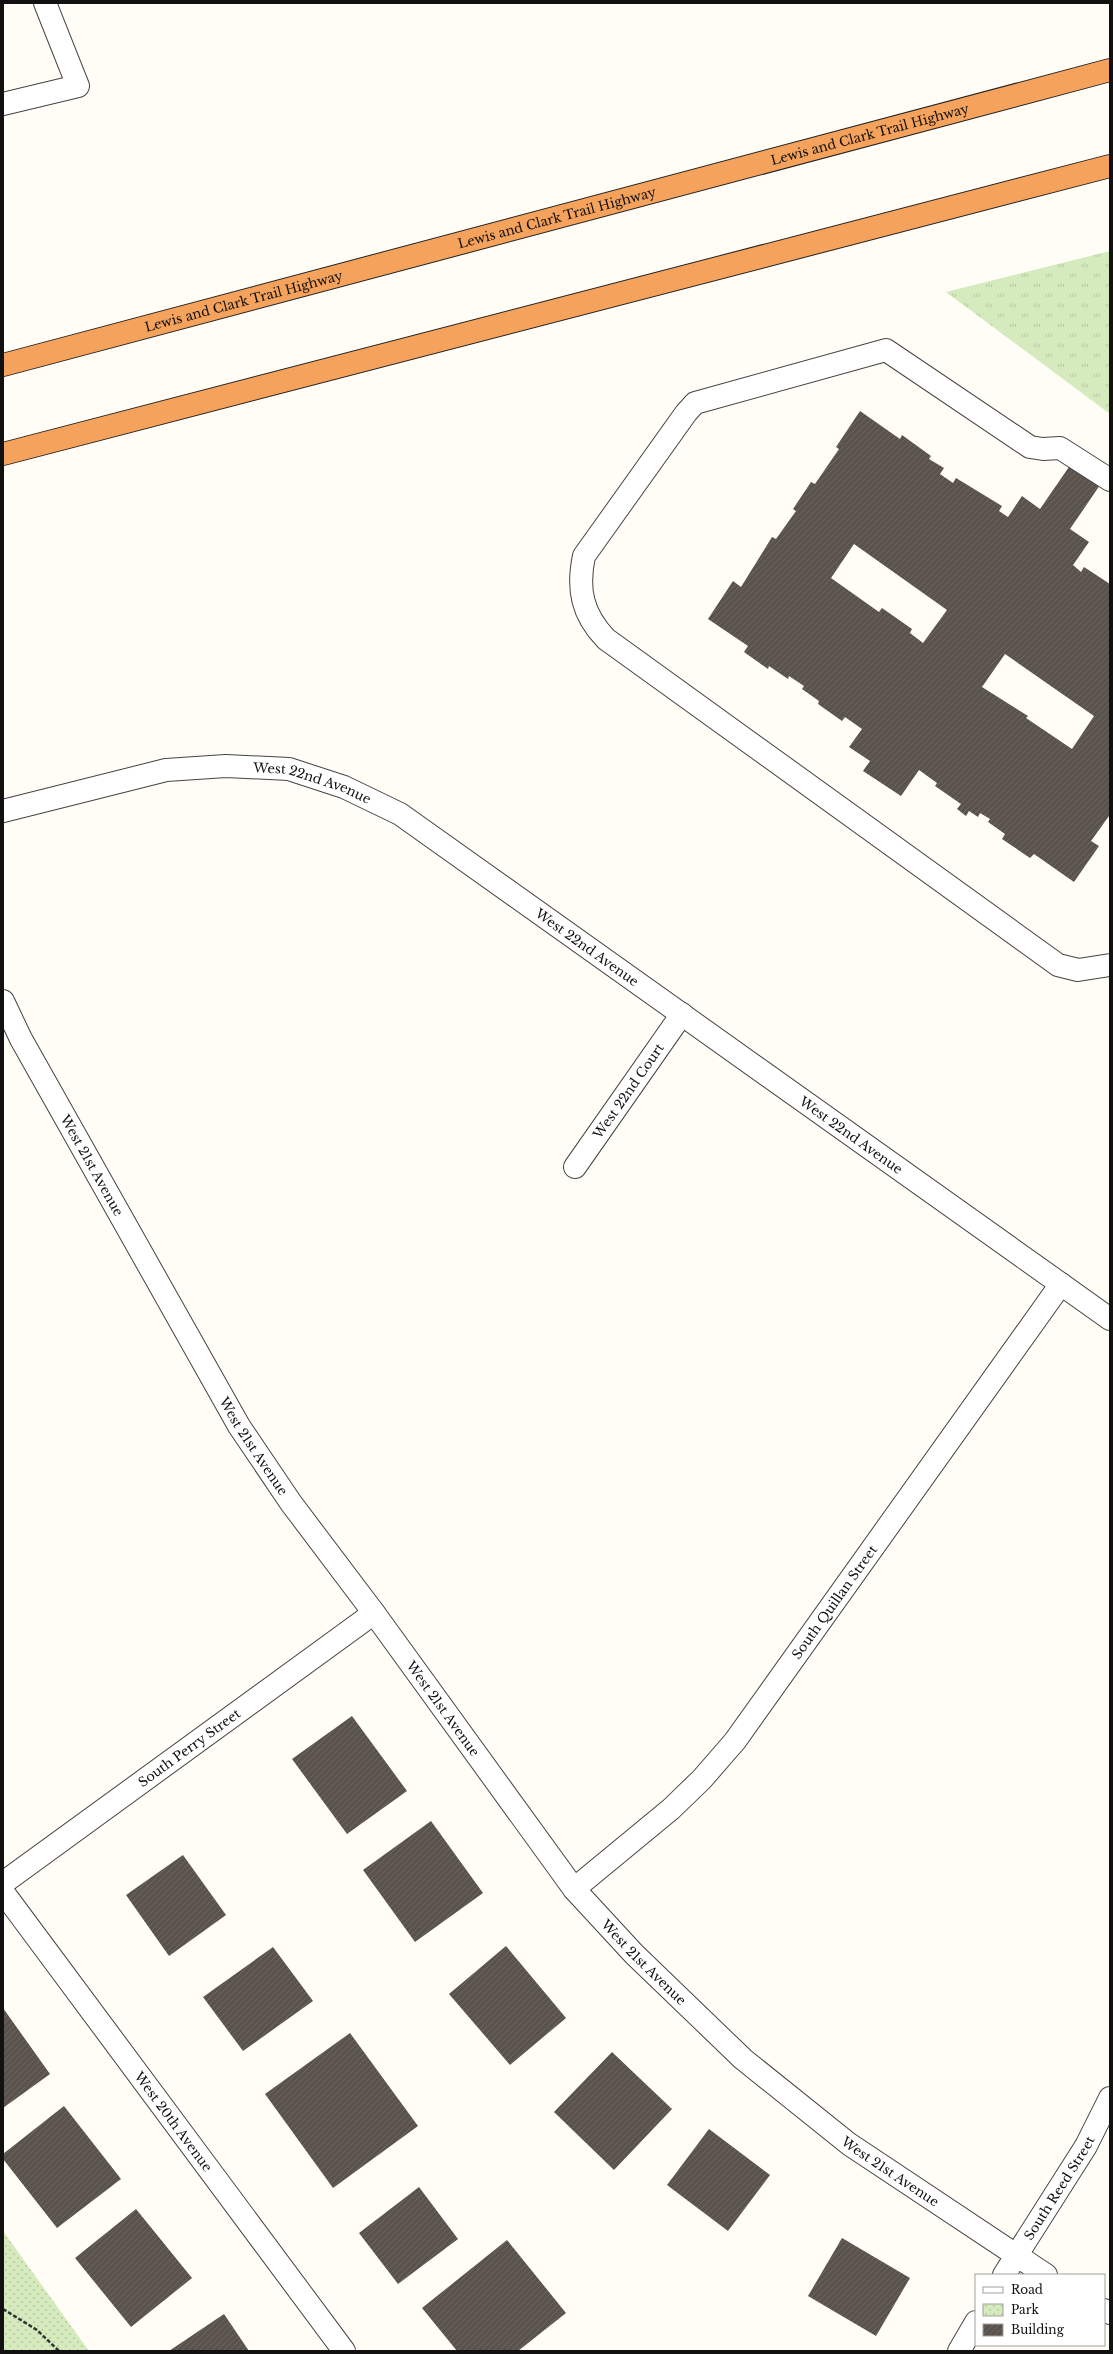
<svg xmlns="http://www.w3.org/2000/svg" width="1113" height="2354" font-family="'Libre Baskerville',serif">
<style>
.grass{fill:url(#grass-tufts)}
.park{fill:url(#park-dots)}
.building{fill:url(#building-hatch);fill-rule:evenodd}
.lines{fill:none;stroke-linecap:round;stroke-linejoin:round}
.minor-casing{stroke:#444;stroke-width:24}
.highway-casing{stroke:#222;stroke-width:24}
.path{stroke:#333;stroke-width:2.5;stroke-dasharray:4 2;stroke-linecap:butt}
.minor{stroke:#fff;stroke-width:22}
.highway{stroke:#f5a25d;stroke-width:22}
.labels{text-anchor:middle;stroke-width:4;stroke-linejoin:round;paint-order:stroke}
.street-label{font-size:13px;fill:#111;stroke:#fff}
</style>
<defs>
<pattern id="grass-tufts" width="24" height="20" patternUnits="userSpaceOnUse"><rect width="24" height="20" fill="#d5ebbd"/><path d="M3 7l-1-3M5 7V3M7 7l1-3M15 17l-1-3M17 17v-4M19 17l1-3" fill="none" stroke="#b6c8a1"/></pattern>
<pattern id="park-dots" width="8" height="8" patternUnits="userSpaceOnUse"><rect width="8" height="8" fill="#d5ebbd"/><path d="M2 2h.1M6 6h.1" fill="none" stroke="#b6c8a1" stroke-width="1.8" stroke-linecap="round"/></pattern>
<pattern id="building-hatch" width="6" height="6" patternUnits="userSpaceOnUse"><rect width="6" height="6" fill="#5a524d"/><path d="M-1 1l2-2M0 6l6-6M5 7l2-2" fill="none" stroke="#6d6662"/></pattern>
</defs>
<rect width="100%" height="100%" fill="#fffdf5"/>
<!-- grass -->
<polygon class="grass" points="1110,251 1110,414 946,292"/>
<!-- park -->
<polygon class="park" points="3,2231 89,2351 3,2351"/>
<!-- building -->
<g class="building">
<path d="M 860,411 L 900,439 L 902,435 L 931,456 L 929,459 L 944,468 L 940,474 L 953,483 L 956,478 L 1002,506 L 999,511 L 1008,517 L 1022,496 L 1040,509 L 1071,464 L 1100,485 L 1070,529 L 1089,542 L 1073,565 L 1081,572 L 1084,567 L 1110,584 L 1110,816 L 1109,816 L 1091,841 L 1099,846 L 1074,882 L 1034,854 L 1030,858 L 1002,839 L 1005,834 L 988,822 L 990,819 L 980,813 L 978,817 L 969,811 L 966,816 L 957,809 L 961,804 L 935,786 L 937,783 L 919,770 L 901,796 L 863,771 L 870,761 L 849,747 L 862,729 L 845,717 L 842,721 L 818,704 L 819,701 L 802,689 L 804,686 L 789,676 L 788,679 L 769,666 L 768,669 L 744,652 L 748,646 L 708,619 L 733,581 L 741,587 L 772,537 L 776,539 L 796,511 L 793,509 L 811,482 L 815,484 L 839,449 L 836,447 ZM 854,544 L 947,610 L 923,643 L 910,633 L 912,629 L 882,608 L 879,612 L 831,578 ZM 1005,654 L 1094,716 L 1072,749 L 1026,718 L 1028,716 L 982,687 Z"/>
<polygon points="352,1716 407,1791 347,1834 292,1759"/>
<polygon points="431,1821 483,1893 415,1942 363,1870"/>
<polygon points="183,1855 226,1915 169,1956 126,1895"/>
<polygon points="506,1946 566,2018 510,2065 449,1994"/>
<polygon points="273,1947 313,2001 243,2051 203,1997"/>
<polygon points="3,2008 50,2074 3,2108"/>
<polygon points="350,2033 418,2126 333,2188 265,2094"/>
<polygon points="612,2052 672,2109 614,2170 554,2112"/>
<polygon points="64,2106 121,2179 57,2228 3,2159 3,2154"/>
<polygon points="709,2129 770,2175 728,2231 667,2185"/>
<polygon points="419,2187 458,2239 398,2284 359,2233"/>
<polygon points="136,2209 192,2278 131,2327 75,2258"/>
<polygon points="842,2238 910,2278 876,2336 808,2296"/>
<polygon points="507,2240 566,2313 518,2351 457,2351 422,2308"/>
<polygon points="224,2314 249,2351 169,2351"/>
</g>
<g class="lines">
<!-- minor casing -->
<g class="minor-casing">
<g id="minor">
<polyline points="3,104 78,86 45,3"/>
<path d="M 1110,480 L 1060,448 L 1043,449 L 1030,447 L 886,350 L 695,403 L 686,413 L 584,556 C 577,589 582,614 606,639 L 1058,965 L 1078,970 L 1110,965"/>
<path id="s1" d="M 3,811 L 166,770 L 226,766 L 289,769 L 344,787 L 400,814 L 1110,1319"/>
<path id="s2" d="M 3,1001 L 21,1039 L 239,1426 L 291,1503 L 374,1613 L 574,1889 L 634,1954 L 743,2059 L 849,2144 L 1046,2275"/>
<path id="s3" d="M 575,1167 L 682,1014"/>
<path id="s4" d="M 3,1883 L 374,1613"/>
<path id="s5" d="M 574,1889 L 671,1809 L 702,1779 L 735,1741 L 1061,1284"/>
<path id="s6" d="M 3,1892 L 344,2351"/>
<path id="s7" d="M 1004,2275 L 1086,2146 L 1110,2098"/>
<polyline points="1104,2310 1110,2313"/>
<polyline points="959,2351 976,2322"/>
</g>
</g>
<!-- highway casing -->
<g class="highway-casing">
<g id="highway">
<path id="s8" d="M 3,365 L 1110,70"/>
<polyline points="3,454 1110,166"/>
</g>
</g>
<!-- path -->
<polyline class="path" points="3,2309 37,2330 59,2351"/>
<!-- minor -->
<use href="#minor" class="minor"/>
<!-- highway -->
<use href="#highway" class="highway"/>
</g>
<g class="labels">
<!-- street labels -->
<g class="street-label">
<text dy="5" stroke="none"><textPath href="#s8" startOffset="897">Lewis and Clark Trail Highway</textPath></text>
<text dy="5" stroke="none"><textPath href="#s8" startOffset="573">Lewis and Clark Trail Highway</textPath></text>
<text dy="5" stroke="none"><textPath href="#s8" startOffset="249">Lewis and Clark Trail Highway</textPath></text>
<text dy="5" stroke="none"><textPath href="#s1" startOffset="317">West 22nd Avenue</textPath></text>
<text dy="5" stroke="none"><textPath href="#s1" startOffset="641">West 22nd Avenue</textPath></text>
<text dy="5" stroke="none"><textPath href="#s3" startOffset="93">West 22nd Court</textPath></text>
<text dy="5" stroke="none"><textPath href="#s1" startOffset="965">West 22nd Avenue</textPath></text>
<text dy="5" stroke="none"><textPath href="#s2" startOffset="187">West 21st Avenue</textPath></text>
<text dy="5" stroke="none"><textPath href="#s2" startOffset="511">West 21st Avenue</textPath></text>
<text dy="5" stroke="none"><textPath href="#s5" startOffset="390">South Quillan Street</textPath></text>
<text dy="5" stroke="none"><textPath href="#s2" startOffset="835">West 21st Avenue</textPath></text>
<text dy="5" stroke="none"><textPath href="#s4" startOffset="230">South Perry Street</textPath></text>
<text dy="5" stroke="none"><textPath href="#s2" startOffset="1159">West 21st Avenue</textPath></text>
<text dy="5" stroke="none"><textPath href="#s6" startOffset="286">West 20th Avenue</textPath></text>
<text dy="5" stroke="none"><textPath href="#s2" startOffset="1483">West 21st Avenue</textPath></text>
<text dy="5" stroke="none"><textPath href="#s7" startOffset="103">South Reed Street</textPath></text>
</g>
</g>
<!-- border -->
<rect width="1113" height="2354" fill="none" stroke="#111111" stroke-width="8"/>
<!-- legend -->
<rect x="975" y="2274" width="130" height="72" fill="#ffffff" stroke="#a0a0a0"/>
<rect x="983" y="2287" width="20" height="6" fill="#ffffff" stroke="#a0a0a0"/>
<text x="1011" y="2294" font-size="12" fill="#111111">Road</text>
<rect x="983" y="2304" width="20" height="12" fill="url(#park-dots)" stroke="#a0a0a0"/>
<text x="1011" y="2314" font-size="12" fill="#111111">Park</text>
<rect x="983" y="2324" width="20" height="12" fill="url(#building-hatch)" stroke="#a0a0a0"/>
<text x="1011" y="2334" font-size="12" fill="#111111">Building</text>
</svg>
